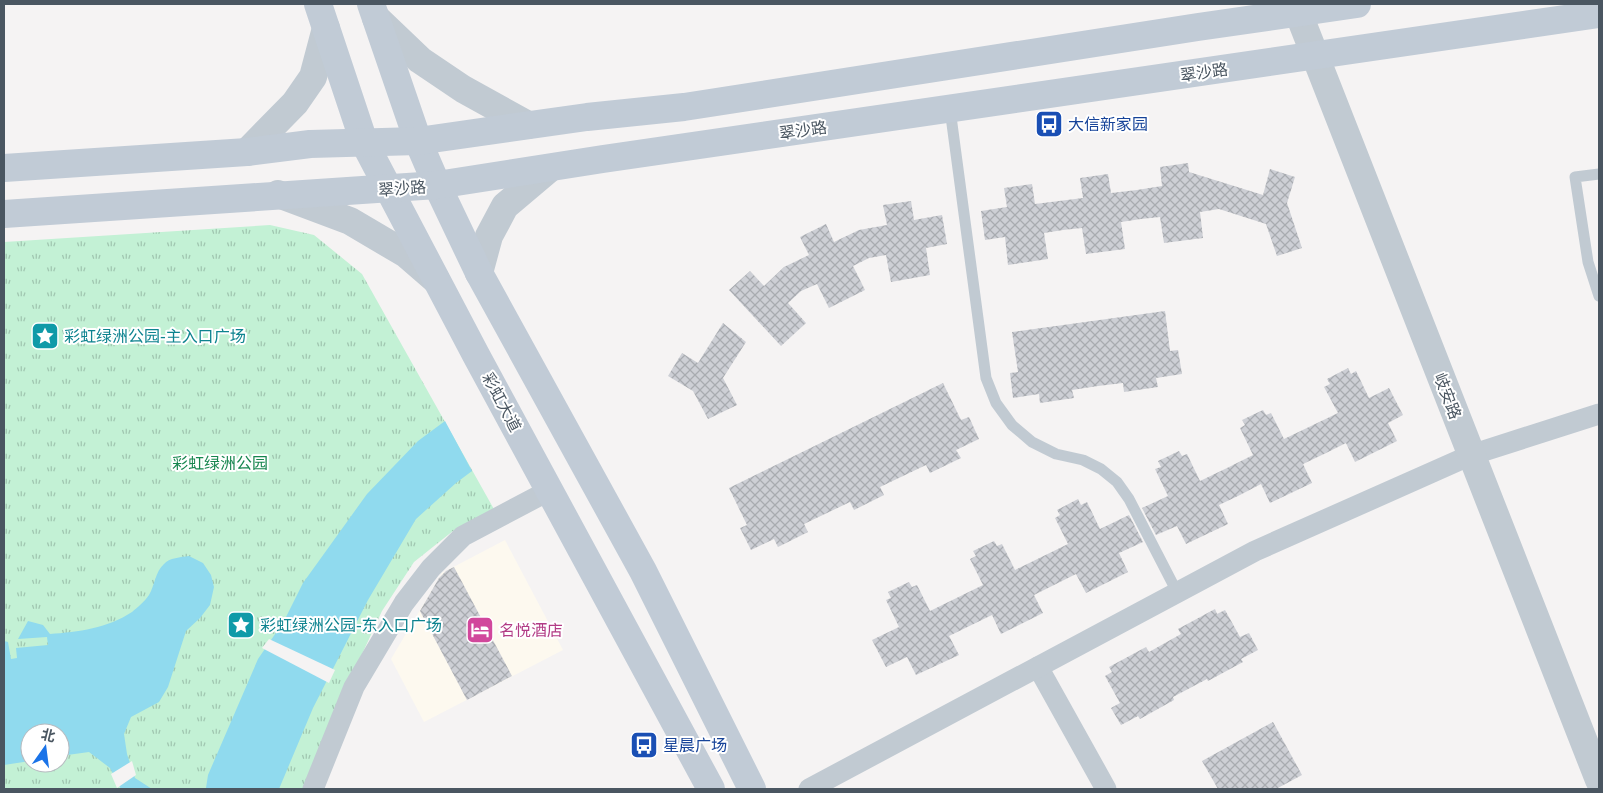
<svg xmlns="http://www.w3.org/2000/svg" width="1603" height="793" font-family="'DejaVu Sans','Noto Sans SC',sans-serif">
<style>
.commercial{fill:#fdf9ef}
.grass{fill:url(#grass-tufts);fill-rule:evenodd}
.water{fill:#90daee}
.pier{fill:#f5f3f3}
.building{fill:url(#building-cross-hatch)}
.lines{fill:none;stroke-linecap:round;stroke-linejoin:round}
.service{stroke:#c1cad2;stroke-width:11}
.minor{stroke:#c1cad2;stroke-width:21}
.tertiary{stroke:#c1cad2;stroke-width:28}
.secondary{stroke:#c1cbd6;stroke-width:28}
.labels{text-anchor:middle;stroke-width:4;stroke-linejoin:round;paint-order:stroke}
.street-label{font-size:16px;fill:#4a5661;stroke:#fff}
.transit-label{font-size:16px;fill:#164399;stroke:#fff;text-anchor:start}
.culture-label{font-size:16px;fill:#0d838f;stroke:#fff;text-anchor:start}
.park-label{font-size:16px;fill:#17864f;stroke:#fff}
.hotel-label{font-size:16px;fill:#b23c85;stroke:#fff;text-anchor:start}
</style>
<defs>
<pattern id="grass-tufts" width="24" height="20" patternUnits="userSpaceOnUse" patternTransform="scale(1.25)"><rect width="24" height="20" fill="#c3f1d5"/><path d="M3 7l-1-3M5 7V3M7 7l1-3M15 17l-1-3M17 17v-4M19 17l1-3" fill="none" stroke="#a0c6b0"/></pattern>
<pattern id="building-cross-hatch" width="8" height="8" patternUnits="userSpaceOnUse" patternTransform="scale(1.25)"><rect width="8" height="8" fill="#cdcfd5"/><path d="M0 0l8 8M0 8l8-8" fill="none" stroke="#a8abb0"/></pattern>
</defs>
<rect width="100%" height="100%" fill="#f5f3f3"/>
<!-- commercial -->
<polygon class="commercial" points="505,540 563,650 424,722 391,659 442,573"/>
<!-- grass -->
<path class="grass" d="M 270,225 L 314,235 L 362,274 L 495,511 L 453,531 L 414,562 L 382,611 L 324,736 L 303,789 L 4,789 L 4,242 ZM 30,733 L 60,733 L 60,763 L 30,763 Z"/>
<!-- water -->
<g class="water">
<polygon points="445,421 472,471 456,483 416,519 368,600 313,708 279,789 194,789 206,788 208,775 258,659 284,621 303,583 367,494 418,441"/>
<path d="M 189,556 L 203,563 L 211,575 L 214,587 L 210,605 L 200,618 L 186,631 L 168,687 L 159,702 L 131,717 L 124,734 L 127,754 L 135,778 L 152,789 L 121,789 L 110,768 L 89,752 L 60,756 L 60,733 L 30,733 L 30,761 L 4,765 L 4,641 L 8,642 L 11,659 L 17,658 L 16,648 L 48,645 L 47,637 L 18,639 L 28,621 L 43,625 L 50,634 C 78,632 108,628 132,612 C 137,608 145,601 149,595 C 155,585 155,572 164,564 C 169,558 181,557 189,556 Z"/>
</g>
<!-- pier -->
<g class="pier">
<polygon points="269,639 335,670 329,683 262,648"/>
<polygon points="132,761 136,775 117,788 111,774"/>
</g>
<!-- building -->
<g class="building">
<polygon points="1188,163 1189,172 1263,195 1270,169 1295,177 1287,203 1302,248 1277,256 1266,224 1219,209 1200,212 1203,238 1164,243 1160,217 1141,219 1121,222 1125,249 1086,254 1082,228 1063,230 1044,233 1048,259 1008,265 1005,237 985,240 981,211 1007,207 1004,188 1032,184 1035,204 1083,198 1080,178 1108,174 1111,193 1137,190 1162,186 1160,167"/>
<polygon points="911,201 914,220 942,215 947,244 926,248 930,275 891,282 886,255 869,258 853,266 865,290 829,308 817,284 801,291 788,303 806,323 781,346 729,290 750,271 764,286 784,267 809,255 800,237 826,224 834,242 859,230 887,225 883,205"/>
<polygon points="1165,311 1170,351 1178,350 1182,374 1156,378 1158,387 1124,392 1123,383 1098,386 1072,390 1074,398 1040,403 1039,394 1013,398 1010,373 1018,372 1012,332"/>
<polygon points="723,323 746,342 723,378 737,405 708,419 693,391 668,376 682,353 698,363"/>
<polygon points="1348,368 1351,374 1356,371 1369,398 1389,388 1403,415 1388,423 1397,441 1355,462 1346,443 1324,454 1303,464 1312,483 1270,503 1261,484 1240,495 1219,505 1228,524 1186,544 1177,526 1156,535 1142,508 1168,496 1155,469 1161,467 1158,461 1179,451 1182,456 1187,454 1200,481 1227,468 1253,455 1240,428 1245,425 1242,420 1263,410 1266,415 1271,413 1284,439 1338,413 1324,387 1330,384 1327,379"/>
<polygon points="943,383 961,420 969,417 979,439 956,450 961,458 930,473 926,465 880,487 884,495 854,510 850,502 804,524 808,532 778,547 774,539 751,550 740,528 747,525 729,488"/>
<polygon points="1078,499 1081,505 1087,502 1100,529 1129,515 1143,542 1119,553 1128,572 1086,593 1076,574 1034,595 1043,613 1001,634 992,615 949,636 959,655 916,675 907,657 886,667 872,640 899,627 886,600 891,598 888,592 909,582 912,587 917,585 930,611 983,585 970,559 976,556 973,551 994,541 997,546 1002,544 1015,570 1068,544 1055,518 1060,515 1057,510"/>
<polygon points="454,567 512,676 467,700 420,611 439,578 446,571"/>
<polygon points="1215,609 1217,614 1225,610 1240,637 1249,633 1258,650 1241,659 1243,662 1208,681 1207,679 1173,697 1174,700 1140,719 1138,716 1121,725 1111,708 1120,703 1105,676 1112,672 1109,667 1146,647 1149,652 1181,634 1178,629"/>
<polygon points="1273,722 1302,775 1276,789 1218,789 1202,761"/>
</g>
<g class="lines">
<!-- service -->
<g class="service">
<polyline points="950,109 986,378 996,403 1012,425 1032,442 1056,454 1083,460 1101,469 1117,482 1129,499 1177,592"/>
<polyline points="1599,174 1575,177 1588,262 1599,296"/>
</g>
<!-- minor -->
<g class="minor">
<polyline points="1038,667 1106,789"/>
<polyline points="313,789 354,687 404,603 431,568 463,536 550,490"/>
<polyline points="809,789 1255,551 1471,455 1599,414"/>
</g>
<!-- tertiary -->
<g class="tertiary">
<polyline points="1298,12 1599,780"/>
<polyline points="376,18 420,60 463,89 528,125"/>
<polyline points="247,152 295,103 313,77 326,28"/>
<polyline points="278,194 350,221 406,254 436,280"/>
<polyline points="479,273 489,236 505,206 550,168"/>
</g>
<!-- secondary -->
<g class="secondary">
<polyline points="318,4 364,142 476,355 711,789"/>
<polyline points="371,4 418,141 437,185 479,273 643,571 752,789"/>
<polyline points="4,168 247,152 310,144 418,141 587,117 684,107 1198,27 1357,4"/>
<polyline points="4,214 437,185 603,159 1599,14"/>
</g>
</g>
<!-- icons -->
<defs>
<g id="bus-square" transform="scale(1.4375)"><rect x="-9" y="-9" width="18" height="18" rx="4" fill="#1a4fb4" stroke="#fff"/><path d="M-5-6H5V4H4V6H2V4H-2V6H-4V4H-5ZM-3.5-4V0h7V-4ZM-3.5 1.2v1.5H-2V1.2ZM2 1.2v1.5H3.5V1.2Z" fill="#fff"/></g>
<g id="sight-square" transform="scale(1.4375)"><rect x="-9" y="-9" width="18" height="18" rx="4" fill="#0f9aa8" stroke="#fff"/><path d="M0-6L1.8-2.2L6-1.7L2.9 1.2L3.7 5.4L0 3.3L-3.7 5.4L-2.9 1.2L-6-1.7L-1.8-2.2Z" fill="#fff"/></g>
<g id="hotel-square" transform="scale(1.4375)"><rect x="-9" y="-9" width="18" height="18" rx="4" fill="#d1479c" stroke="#fff"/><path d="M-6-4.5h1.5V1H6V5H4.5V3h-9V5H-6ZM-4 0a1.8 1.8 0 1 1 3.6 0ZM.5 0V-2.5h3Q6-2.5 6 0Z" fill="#fff"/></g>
</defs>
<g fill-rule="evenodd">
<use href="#bus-square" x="1049" y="124"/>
<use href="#sight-square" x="45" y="336"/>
<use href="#sight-square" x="241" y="625"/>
<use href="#hotel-square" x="480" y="630"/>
<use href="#bus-square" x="644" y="745"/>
</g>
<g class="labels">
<!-- street labels -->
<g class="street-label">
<text transform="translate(1204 72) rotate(-8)" y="6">翠沙路</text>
<text transform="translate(803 130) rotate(-8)" y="6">翠沙路</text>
<text transform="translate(402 188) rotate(-4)" y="6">翠沙路</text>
<text transform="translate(1448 396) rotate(69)" y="6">岐安路</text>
<text transform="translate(502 402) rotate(62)" y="6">彩虹大道</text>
</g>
<!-- transit labels -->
<g class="transit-label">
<text x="1068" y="130">大信新家园</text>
<text x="663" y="751">星晨广场</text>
</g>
<!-- culture labels -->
<g class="culture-label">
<text x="64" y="342">彩虹绿洲公园-主入口广场</text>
<text x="260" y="631">彩虹绿洲公园-东入口广场</text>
</g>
<!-- park labels -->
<g class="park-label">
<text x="220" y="469">彩虹绿洲公园</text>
</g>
<!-- hotel labels -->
<g class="hotel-label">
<text x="499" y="636">名悦酒店</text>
</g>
</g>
<!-- border -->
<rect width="1603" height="793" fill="none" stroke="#4a5661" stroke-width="10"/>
<!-- north arrow -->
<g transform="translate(45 748) rotate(14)"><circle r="24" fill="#ffffff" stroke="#b7bbc0"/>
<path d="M0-4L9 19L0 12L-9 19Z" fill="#1a73e8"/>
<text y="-8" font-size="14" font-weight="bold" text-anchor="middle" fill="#4a5661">北</text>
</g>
</svg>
